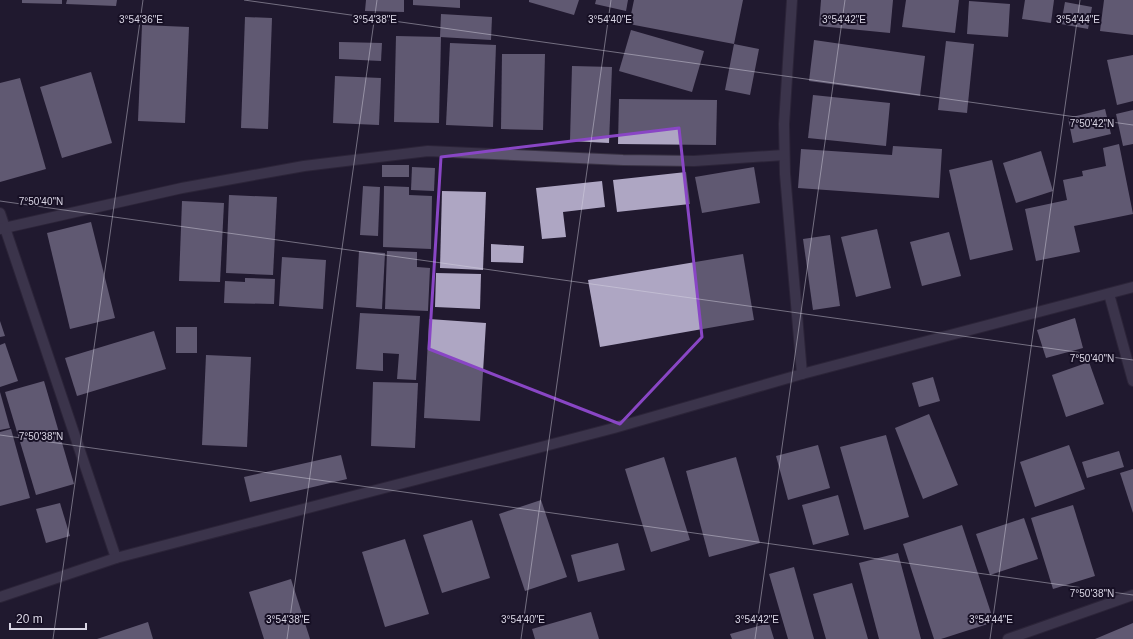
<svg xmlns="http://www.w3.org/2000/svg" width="1133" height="639" font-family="Arial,sans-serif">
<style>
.building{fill:#aea6c3}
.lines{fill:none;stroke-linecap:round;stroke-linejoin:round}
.street-casing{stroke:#393244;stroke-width:12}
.street{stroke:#5c546e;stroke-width:10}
.marked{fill:none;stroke:#8946c5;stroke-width:3;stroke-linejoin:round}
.ticks{fill:none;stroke:#dad6e5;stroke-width:1;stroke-opacity:0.45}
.ticks-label{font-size:10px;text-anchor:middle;fill:#dad6e5;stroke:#171025;stroke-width:4;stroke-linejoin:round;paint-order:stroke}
</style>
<rect width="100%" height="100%" fill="#21192f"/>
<!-- building -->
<g class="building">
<polygon points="22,0 62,0 62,4 22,3"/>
<polygon points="67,0 117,0 116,6 66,4"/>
<polygon points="366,0 404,0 404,12 365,11"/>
<polygon points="413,0 460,0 460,8 413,5"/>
<polygon points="529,0 579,0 574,15 529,2"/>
<polygon points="596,0 628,0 626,11 595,4"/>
<polygon points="634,0 743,0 734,44 759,49 750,95 725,90 734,44 629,24"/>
<polygon points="821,0 893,0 890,33 819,26"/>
<polygon points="906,0 959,0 955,33 902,27"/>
<polygon points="1025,0 1054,0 1051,23 1022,19"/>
<polygon points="1104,0 1133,0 1133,35 1100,31"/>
<polygon points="969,1 1010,4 1008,37 967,34"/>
<polygon points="1065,2 1092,7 1088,29 1061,24"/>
<polygon points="441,14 492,17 491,40 440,37"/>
<polygon points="245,17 272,18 268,129 241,128"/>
<polygon points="142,25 189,27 185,123 138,121"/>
<polygon points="631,30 704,51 692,92 619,71"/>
<polygon points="396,36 441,37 439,123 394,122"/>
<polygon points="814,40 925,56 920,96 809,81"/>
<polygon points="946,41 974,44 967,113 938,110"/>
<polygon points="339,42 382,43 381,61 339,59"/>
<polygon points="450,43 496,45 493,127 446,125"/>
<polygon points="502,54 545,54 543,130 501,129"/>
<polygon points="1133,55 1133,101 1117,105 1107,60"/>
<polygon points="572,66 612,67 609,143 570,141"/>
<polygon points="91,72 112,143 62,158 40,87"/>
<polygon points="335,76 381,78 379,125 333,123"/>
<polygon points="20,78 46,169 0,182 0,83"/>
<polygon points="813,95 890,103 886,146 808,138"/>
<polygon points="619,99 717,100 716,145 618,144"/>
<polygon points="1105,109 1111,134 1073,143 1068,118"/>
<polygon points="1133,110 1133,144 1123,146 1116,114"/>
<polygon points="1119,144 1133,214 1074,226 1080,252 1036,261 1025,209 1067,200 1063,180 1083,176 1082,171 1106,166 1103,148"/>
<polygon points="893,146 942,149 939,198 798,188 801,149 892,155"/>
<polygon points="1041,151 1053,191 1016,203 1003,163"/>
<polygon points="992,160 1013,250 970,260 949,170"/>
<rect x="382" y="165" width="27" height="12"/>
<polygon points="412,167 435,168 434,191 411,190"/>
<polygon points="754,167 760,203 702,213 695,177"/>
<polygon points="686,172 690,204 617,212 613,180"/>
<polygon points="602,181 605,207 563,212 566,237 542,239 536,188"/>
<polygon points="363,186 380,187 378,236 360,235"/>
<polygon points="384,186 409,187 409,195 432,196 431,249 383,247"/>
<polygon points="442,191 486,192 483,270 440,268"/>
<polygon points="229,195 277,197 273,275 226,273"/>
<polygon points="182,201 224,203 220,282 179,281"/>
<polygon points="91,222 115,318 70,329 47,233"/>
<polygon points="877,229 891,288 856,297 841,237"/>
<polygon points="949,232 961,276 922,286 910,242"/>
<polygon points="830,235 840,306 813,310 803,239"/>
<polygon points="491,244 524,246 523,263 491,262"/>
<polygon points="359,251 385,253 382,309 356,307"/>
<polygon points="387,251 417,252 417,267 430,268 428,311 385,309"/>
<polygon points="743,254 754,320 600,347 588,280"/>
<polygon points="282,257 326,260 323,309 279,306"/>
<polygon points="436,273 481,274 480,309 435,307"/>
<polygon points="245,278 275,279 274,304 224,303 225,281 245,282"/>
<polygon points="360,313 420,316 416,380 397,379 399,354 383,353 383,371 356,369"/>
<polygon points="1075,318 1083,348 1046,358 1037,330"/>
<polygon points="429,319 486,323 480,421 424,418"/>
<polygon points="0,321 5,336 0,337"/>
<rect x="176" y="327" width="21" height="26"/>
<polygon points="154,331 166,369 77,396 65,358"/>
<polygon points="5,343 18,381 0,387 0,345"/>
<polygon points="206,355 251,357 247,447 202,445"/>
<polygon points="1089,362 1104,404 1066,417 1052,375"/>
<polygon points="933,377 940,401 919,407 912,383"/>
<polygon points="44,381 74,484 36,495 5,392"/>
<polygon points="373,382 418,383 415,448 371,446"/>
<polygon points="0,392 10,428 0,430"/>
<polygon points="929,414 958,485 923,499 895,428"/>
<polygon points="11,429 30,498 0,506 0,432"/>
<polygon points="886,435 909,517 864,530 840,447"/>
<polygon points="818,445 830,488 788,500 776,456"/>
<polygon points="1069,445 1085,489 1035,507 1020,462"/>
<polygon points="1119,451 1124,467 1087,478 1082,462"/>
<polygon points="341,455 347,479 250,502 244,477"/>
<polygon points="664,457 690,540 651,552 625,469"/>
<polygon points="736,457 760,543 709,557 686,471"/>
<polygon points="1133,469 1133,513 1120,473"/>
<polygon points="838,495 849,535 813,545 802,505"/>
<polygon points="541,500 567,577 525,591 499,514"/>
<polygon points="60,503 70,536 46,543 36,509"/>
<polygon points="1073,505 1095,576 1053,589 1031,518"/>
<polygon points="1024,518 1038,559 990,575 976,534"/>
<polygon points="472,520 490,578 442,593 423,535"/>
<polygon points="962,525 994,622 941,639 934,639 903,544"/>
<polygon points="405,539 429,614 385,627 362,552"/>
<polygon points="618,543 625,570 578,582 571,555"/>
<polygon points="898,553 921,639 879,639 859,563"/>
<polygon points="794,567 814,639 788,639 769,574"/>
<polygon points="291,579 310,639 264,639 249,592"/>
<polygon points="852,583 868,639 826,639 813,594"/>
<polygon points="591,612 599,639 535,639 532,629"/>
<polygon points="148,622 153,639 97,639"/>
<polygon points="769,623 774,639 732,639 730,634"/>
<polygon points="1133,623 1133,639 1095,639"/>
</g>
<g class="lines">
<!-- street casing -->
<g class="street-casing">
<g id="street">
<polyline points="792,0 784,124 785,174 802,374"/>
<polyline points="0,213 116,558"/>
<polyline points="0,229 182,188 304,166 428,151 623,160 694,161 784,155"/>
<polyline points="1109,294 1133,381"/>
<polyline points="0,597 116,558 614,428 802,374 1133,287"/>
<polyline points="1008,639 1133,595"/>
</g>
</g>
<!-- street -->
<use href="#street" class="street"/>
</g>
<!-- marked area -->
<path d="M0 0H1133V639H0ZM 679,128 L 702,337 L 620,424 L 429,349 L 441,157 Z" fill="#21192f" fill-opacity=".55" fill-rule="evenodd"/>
<path class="marked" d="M 679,128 L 702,337 L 620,424 L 429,349 L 441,157 Z"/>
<!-- ticks -->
<path class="ticks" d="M 244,0 L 1133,125M 0,201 L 1133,360M 0,435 L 1133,595M 53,639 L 143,0M 287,639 L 377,0M 521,639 L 611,0M 755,639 L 845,0M 990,639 L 1080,0"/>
<g class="ticks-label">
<text x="141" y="23">3°54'36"E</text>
<text x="375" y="23">3°54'38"E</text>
<text x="610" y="23">3°54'40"E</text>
<text x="844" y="23">3°54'42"E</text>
<text x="1078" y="23">3°54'44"E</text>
<text x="1092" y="127">7°50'42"N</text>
<text x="41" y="205">7°50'40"N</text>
<text x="1092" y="362">7°50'40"N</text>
<text x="41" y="440">7°50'38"N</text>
<text x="1092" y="597">7°50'38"N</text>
<text x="288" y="623">3°54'38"E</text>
<text x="523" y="623">3°54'40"E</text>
<text x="757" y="623">3°54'42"E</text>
<text x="991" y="623">3°54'44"E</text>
</g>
<!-- scale -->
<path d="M10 623v6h76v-6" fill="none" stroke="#dad6e5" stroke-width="2"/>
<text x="16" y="623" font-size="12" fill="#dad6e5" stroke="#171025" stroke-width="3" paint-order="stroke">20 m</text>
</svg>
